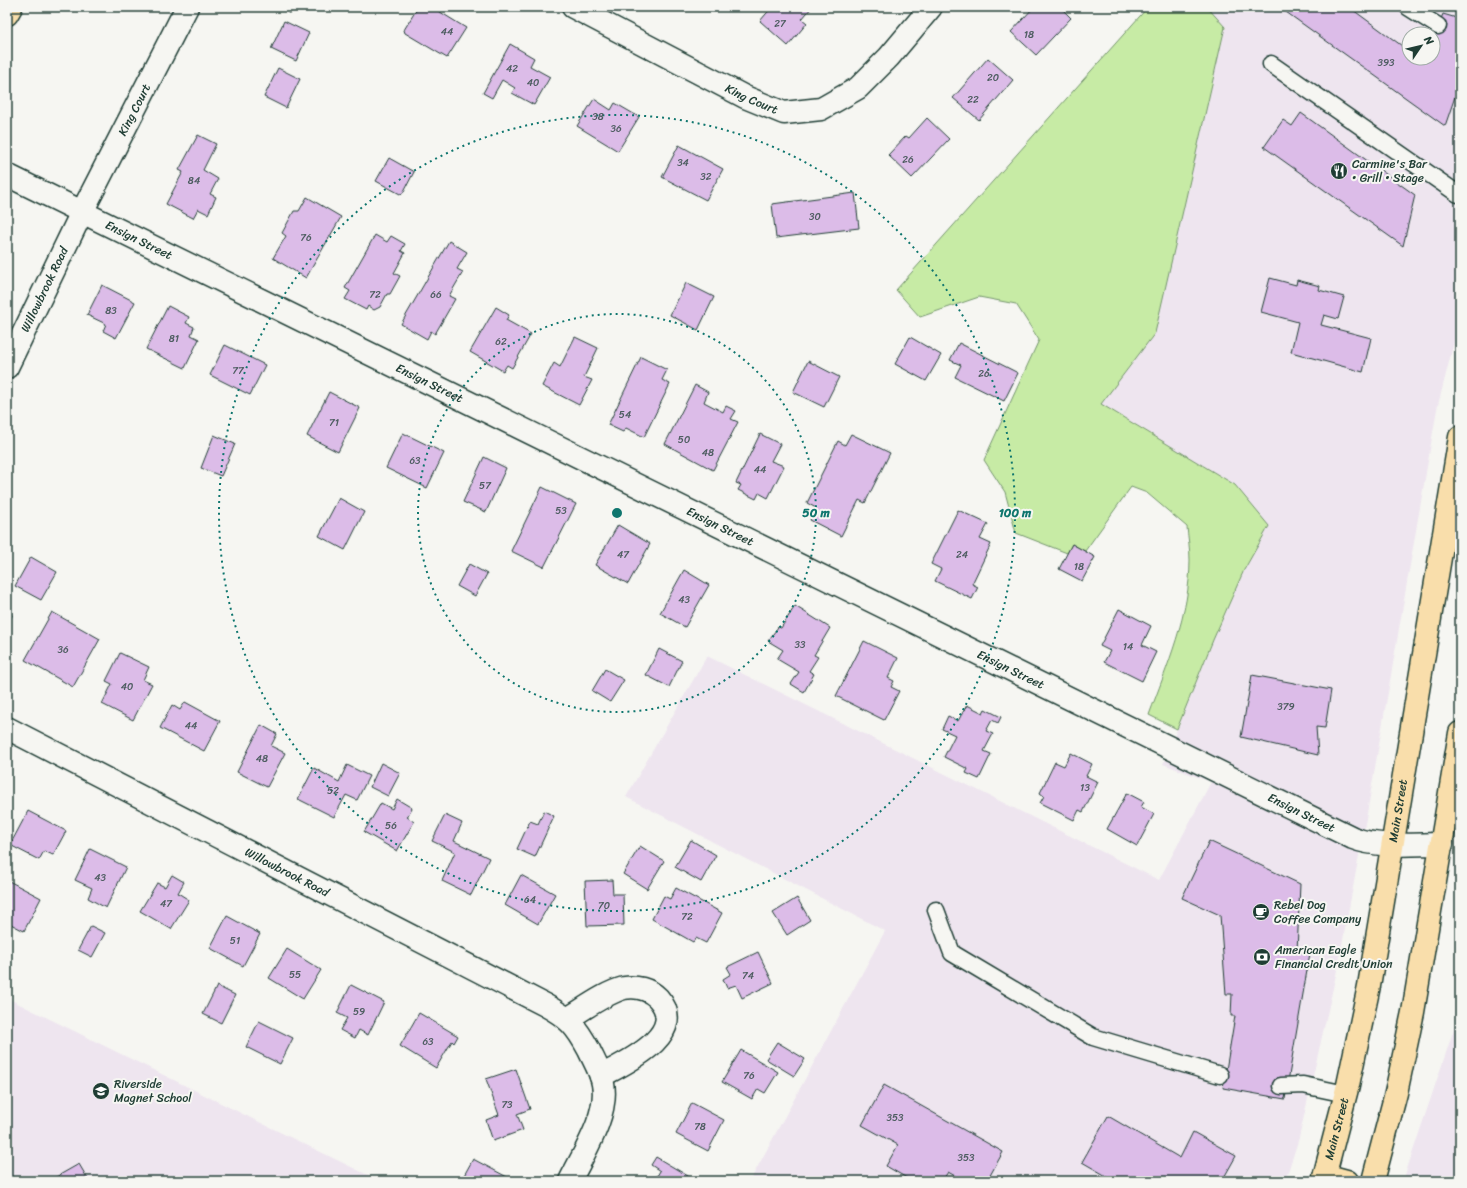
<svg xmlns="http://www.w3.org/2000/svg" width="1467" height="1188" font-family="Sriracha,sans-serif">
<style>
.built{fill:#eee5ef;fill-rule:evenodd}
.green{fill:#c7eba5;stroke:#73946c}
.building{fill:#dcbce8;stroke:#1f3d34}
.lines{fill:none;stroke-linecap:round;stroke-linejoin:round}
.service-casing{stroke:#1f3d34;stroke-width:19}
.minor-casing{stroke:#1f3d34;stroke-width:25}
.primary-casing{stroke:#1f3d34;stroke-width:25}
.motorway-casing{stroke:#1f3d34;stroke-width:25}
.service{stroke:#f6f6f2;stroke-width:16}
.minor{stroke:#f6f6f2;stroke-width:22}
.primary{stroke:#f9deab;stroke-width:22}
.motorway{stroke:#f9deab;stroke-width:22}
.ring{fill:none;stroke:#0f766e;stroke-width:2;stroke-dasharray:2 4}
.labels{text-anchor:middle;stroke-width:4;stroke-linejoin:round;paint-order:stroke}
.number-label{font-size:10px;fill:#4e5d61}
.street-label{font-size:12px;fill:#1f3d34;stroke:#f6f6f2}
.poi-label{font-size:12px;fill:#1f3d34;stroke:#f6f6f2;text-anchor:start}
.centre{fill:#0f766e;stroke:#f6f6f2;stroke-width:2}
.ring-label{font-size:12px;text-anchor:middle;font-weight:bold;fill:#0f766e;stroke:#f6f6f2;stroke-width:4;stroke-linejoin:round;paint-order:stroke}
</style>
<rect width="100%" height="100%" fill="#f6f6f2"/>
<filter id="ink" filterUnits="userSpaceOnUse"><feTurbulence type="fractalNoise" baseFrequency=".025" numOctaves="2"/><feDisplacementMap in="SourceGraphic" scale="8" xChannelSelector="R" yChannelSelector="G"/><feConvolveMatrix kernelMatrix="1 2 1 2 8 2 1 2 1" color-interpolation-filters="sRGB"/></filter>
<g filter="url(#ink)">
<!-- built -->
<g class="built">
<path d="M 1207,7 L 1460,7 L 1460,319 L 1437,409 L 1368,808 L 1338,966 L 1299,1138 L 1285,1181 L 750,1181 L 885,931 L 626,797 L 707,656 L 1159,880 L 1211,782 L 1163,764 L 1213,640 L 1244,570 L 1268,526 L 1235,485 L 1100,404 L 1155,333 L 1225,27 ZM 1409,34 L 1433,34 L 1433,58 L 1409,58 Z"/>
<polygon points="7,998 255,1120 380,1181 7,1181"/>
<polygon points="1460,1011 1460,1181 1403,1181"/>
</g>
<!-- green -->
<path class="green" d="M 1148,7 L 1207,7 L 1225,27 L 1155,333 L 1101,404 L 1235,485 L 1269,526 L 1244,570 L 1213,640 L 1177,729 L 1149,715 C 1167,666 1190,614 1190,560 C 1190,549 1188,538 1187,527 L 1147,493 L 1131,487 L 1085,551 L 1072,544 L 1067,553 L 1016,533 L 1005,492 L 984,460 L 1039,340 L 1016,304 L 979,297 L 920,317 L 896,290 Z"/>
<!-- building -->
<g class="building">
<polygon points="287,7 323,7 288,13"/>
<polygon points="418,7 432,7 466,28 447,58 405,33 404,30"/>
<polygon points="772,7 812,7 802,19 807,23 788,46 760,21"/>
<polygon points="1034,7 1060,7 1071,18 1036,55 1011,32"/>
<polygon points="1279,7 1349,7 1409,51 1409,58 1418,58 1423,62 1425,58 1433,58 1433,38 1443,14 1460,19 1460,82 1445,126"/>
<polygon points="284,21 309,33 296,61 271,49"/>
<polygon points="510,44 534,58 530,66 550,77 534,105 512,93 515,88 502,80 492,98 483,93"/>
<polygon points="988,58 1013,80 979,120 953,98"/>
<polygon points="278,68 300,79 286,108 264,97"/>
<polygon points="594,99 611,110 615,103 639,117 618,151 577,126"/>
<polygon points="1301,113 1415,195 1403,246 1264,147 1283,120 1292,126"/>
<polygon points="927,118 949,139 912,178 888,155 906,136 909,138"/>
<polygon points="198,135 216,144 203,170 218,179 210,194 216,197 208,214 198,209 193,218 166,204 183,172 179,170"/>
<polygon points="679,145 723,169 706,200 662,177"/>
<polygon points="389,158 414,172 403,193 400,194 376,181"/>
<polygon points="855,193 859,228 776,238 772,204"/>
<polygon points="307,197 341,217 306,278 273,258 286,236 282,233 294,211 299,211"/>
<polygon points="375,235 387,242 391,236 405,244 401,251 405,253 394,273 400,276 390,294 387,294 380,307 374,310 368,306 366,310 345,299 350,291 345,288"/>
<polygon points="449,241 467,252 457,269 463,272 449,296 455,299 435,334 431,331 427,339 401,324"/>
<polygon points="1270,278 1296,285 1297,280 1320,286 1319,290 1344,297 1338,319 1324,315 1321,325 1371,338 1363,372 1291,352 1298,322 1261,312"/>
<polygon points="686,283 714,297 698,330 670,315"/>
<polygon points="102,285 135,302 116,338 103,331 106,324 87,315"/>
<polygon points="168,306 189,317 186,323 194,327 191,335 199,339 185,368 146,349"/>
<polygon points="496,307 509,315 506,320 531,334 512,368 507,365 503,371 470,352"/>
<polygon points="575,337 598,348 584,377 592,380 579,405 542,386 554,363 560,367"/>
<polygon points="910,337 941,355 926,381 895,364"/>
<polygon points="959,343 1018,373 1004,401 955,377 961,365 950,360"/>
<polygon points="225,345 265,365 250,395 210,375"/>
<polygon points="641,357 667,370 662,380 670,384 644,437 626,428 623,432 608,425"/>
<polygon points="808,361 839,377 824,407 793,392"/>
<polygon points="695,385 708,392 704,402 723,412 726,406 736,411 731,419 738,422 713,470 665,444"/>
<polygon points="329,392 360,408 338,452 307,436"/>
<polygon points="403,433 444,453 427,488 386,468"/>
<polygon points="760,434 780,444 771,461 784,466 768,498 759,493 756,499 738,490 741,485 736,483"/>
<polygon points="851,434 890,453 865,503 859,500 841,536 810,520 816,508 807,503 838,441 845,445"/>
<polygon points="214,435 235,444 221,476 201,468"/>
<polygon points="484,457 506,468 486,512 463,502"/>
<polygon points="542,487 576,504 544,567 511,551"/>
<polygon points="339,498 364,512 345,550 319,536"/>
<polygon points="958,510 988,524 980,539 991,544 972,584 978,587 972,599 935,581 941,569 931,564"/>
<polygon points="618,525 650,544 628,584 595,565"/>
<polygon points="1072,544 1095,557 1082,581 1059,569"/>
<polygon points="31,557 57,572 41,600 15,586"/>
<polygon points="469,564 487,574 475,596 457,586"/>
<polygon points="684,570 709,585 685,627 660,613"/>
<polygon points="795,606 830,628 814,655 818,657 809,671 814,674 804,692 791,684 799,672 777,659 783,650 768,641 778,627 781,628"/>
<polygon points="7,608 10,610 12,616 7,622"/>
<polygon points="1119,609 1151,626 1142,645 1156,652 1142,681 1104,662 1110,651 1100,646"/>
<polygon points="52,612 100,639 73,687 25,660"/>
<polygon points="864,641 898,658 888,678 894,681 891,687 899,691 884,720 836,696"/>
<polygon points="659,649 682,661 669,687 646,675"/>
<polygon points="120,653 149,667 143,680 152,684 133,720 102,704 112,684 106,681"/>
<polygon points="605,669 624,680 610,702 592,691"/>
<polygon points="1252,675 1331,690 1325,728 1316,727 1318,755 1241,737"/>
<polygon points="185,702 220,721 204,751 160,728 172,705 180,710"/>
<polygon points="967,705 983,713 985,709 1001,717 998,723 992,720 986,731 993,734 984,751 991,754 979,779 966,773 968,769 944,757 955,735 942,729 948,716 958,721"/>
<polygon points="261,725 277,734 271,746 285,753 267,787 237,772"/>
<polygon points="1071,753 1092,764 1086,776 1098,782 1083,812 1079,810 1074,820 1040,803 1044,796 1040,793 1055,762 1064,766"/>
<polygon points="381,763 400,773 388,796 370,787"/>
<polygon points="347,765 369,776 357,800 346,795 334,817 298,799 314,768 339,782"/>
<polygon points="1127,793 1144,802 1141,807 1154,814 1137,846 1107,829"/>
<polygon points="397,799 412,808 407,817 414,822 397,851 364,832 381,803 392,809"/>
<polygon points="28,811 66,831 53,855 44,851 39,860 10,845"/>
<polygon points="544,811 554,816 535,857 517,849 530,821 538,824"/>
<polygon points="445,815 462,823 454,841 489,858 471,895 442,881 455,852 432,841"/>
<polygon points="691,840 716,855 701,882 675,867"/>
<polygon points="1209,841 1300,884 1297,952 1310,953 1285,1099 1223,1088 1235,1016 1231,1016 1232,994 1226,994 1220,915 1182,898"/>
<polygon points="640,846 664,861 647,889 623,874"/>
<polygon points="90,849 126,867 106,908 88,898 92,888 75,880"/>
<polygon points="172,875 184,882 178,893 189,900 171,929 140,911 157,883 165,887"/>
<polygon points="521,875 555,894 538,924 505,905"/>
<polygon points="7,880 41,898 24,931 7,922"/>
<polygon points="612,880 613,894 623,894 624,925 587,926 585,881"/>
<polygon points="676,888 722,913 706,943 696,938 693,942 652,919 664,896 670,899"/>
<polygon points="797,898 810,920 787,935 773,913"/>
<polygon points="227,916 260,934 243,966 210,948"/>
<polygon points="91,926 105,933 92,957 78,950"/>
<polygon points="287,949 321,970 303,999 269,978"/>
<polygon points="758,952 773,983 742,998 736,985 727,988 723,979 731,974 727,967"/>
<polygon points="351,985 384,1002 368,1035 359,1030 355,1038 340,1030 347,1018 337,1013"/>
<polygon points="217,986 235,995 221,1023 203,1014"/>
<polygon points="419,1013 458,1036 454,1043 452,1041 436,1068 400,1046"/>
<polygon points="259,1021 293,1038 280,1064 246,1047"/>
<polygon points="777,1042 805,1059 794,1076 766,1059"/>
<polygon points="741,1050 778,1072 765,1093 758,1089 752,1099 722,1082"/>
<polygon points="516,1069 530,1109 517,1114 523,1130 493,1141 486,1120 499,1115 486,1079"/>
<polygon points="884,1085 1003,1152 987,1181 964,1181 948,1172 942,1181 912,1181 886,1166 898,1145 862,1125"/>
<polygon points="692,1103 724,1120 708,1151 676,1134"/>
<polygon points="1108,1116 1180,1158 1193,1132 1236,1156 1222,1181 1115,1181 1082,1162"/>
<polygon points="656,1157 693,1179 692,1181 654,1181 660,1171 651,1165"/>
<polygon points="473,1159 507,1177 505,1181 461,1181"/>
<polygon points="79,1164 89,1181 49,1181"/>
</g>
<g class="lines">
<!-- service casing -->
<g class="service-casing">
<g id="service">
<polyline points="1408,7 1438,26"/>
<polyline points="1271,64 1458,194"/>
<polyline points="936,910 952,953 1093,1037 1220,1075"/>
<polyline points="1281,1086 1303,1085 1346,1094"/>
</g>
</g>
<!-- minor casing -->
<g class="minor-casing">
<g id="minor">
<path id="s1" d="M 573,7 L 745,97 L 784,113 L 821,109 L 858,88 L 889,57 L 931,7"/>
<path id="s2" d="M 7,175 L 1353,838 C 1378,848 1415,844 1442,844"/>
<path id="s3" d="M 7,367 L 82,212 L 187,7"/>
<path id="s4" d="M 7,728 L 545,1005 C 569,1018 576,1026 589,1050 C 594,1061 601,1072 603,1084 C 609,1114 583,1154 570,1181"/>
<path d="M 567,1019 C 584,1009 605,993 624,988 C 636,986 649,989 658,998 C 690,1034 625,1063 601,1076"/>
</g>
</g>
<!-- primary casing -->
<g class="primary-casing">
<g id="primary">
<polyline points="1325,1175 1347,1181"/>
<path id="s5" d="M 1323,1181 L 1348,1085 L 1369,986 L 1460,437"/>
<polyline points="1373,1181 1396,1093 1413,1012 1460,733"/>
</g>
</g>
<!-- motorway casing -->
<g class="motorway-casing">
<polyline id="motorway" points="7,14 11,7"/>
</g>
<!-- service -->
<use href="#service" class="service"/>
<!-- minor -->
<use href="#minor" class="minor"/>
<!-- primary -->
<use href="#primary" class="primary"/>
<!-- motorway -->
<use href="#motorway" class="motorway"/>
</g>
</g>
<!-- distance rings -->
<g class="ring">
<circle cx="617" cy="513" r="199"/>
<circle cx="617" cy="513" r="398"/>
</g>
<!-- icons -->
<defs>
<g id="restaurant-disc" transform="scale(0.9)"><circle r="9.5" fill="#1f3d34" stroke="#f6f6f2"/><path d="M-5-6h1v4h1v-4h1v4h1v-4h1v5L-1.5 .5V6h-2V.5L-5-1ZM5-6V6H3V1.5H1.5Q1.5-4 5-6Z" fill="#fff"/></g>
<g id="cafe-disc" transform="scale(0.9)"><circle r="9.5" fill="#1f3d34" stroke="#f6f6f2"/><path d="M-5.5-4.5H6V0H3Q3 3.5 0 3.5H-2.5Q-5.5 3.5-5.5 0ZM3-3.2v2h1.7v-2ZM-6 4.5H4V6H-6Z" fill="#fff"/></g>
<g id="bank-disc" transform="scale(0.9)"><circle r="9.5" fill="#1f3d34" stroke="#f6f6f2"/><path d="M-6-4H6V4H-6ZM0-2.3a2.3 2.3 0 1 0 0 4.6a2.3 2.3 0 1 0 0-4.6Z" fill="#fff"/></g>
<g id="school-disc" transform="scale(0.9)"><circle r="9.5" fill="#1f3d34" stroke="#f6f6f2"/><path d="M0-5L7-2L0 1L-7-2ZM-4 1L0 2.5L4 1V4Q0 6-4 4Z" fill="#fff"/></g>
</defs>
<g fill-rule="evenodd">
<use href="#restaurant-disc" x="1339" y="171"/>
<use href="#cafe-disc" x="1261" y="912"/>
<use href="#bank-disc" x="1262" y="957"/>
<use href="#school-disc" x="101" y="1091"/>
</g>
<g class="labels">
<!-- number labels -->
<g class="number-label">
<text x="780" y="27">27</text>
<text x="447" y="35">44</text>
<text x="1029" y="38">18</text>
<text x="1386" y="66">393</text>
<text x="512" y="72">42</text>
<text x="993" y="81">20</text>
<text x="533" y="86">40</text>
<text x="973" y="103">22</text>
<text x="598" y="120">38</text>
<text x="616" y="132">36</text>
<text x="908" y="163">26</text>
<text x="683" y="166">34</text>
<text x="706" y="180">32</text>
<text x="194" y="184">84</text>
<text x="815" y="220">30</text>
<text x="306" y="241">76</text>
<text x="375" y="298">72</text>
<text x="436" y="298">66</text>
<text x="111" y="314">83</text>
<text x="174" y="342">81</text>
<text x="501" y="345">62</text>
<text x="238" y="374">77</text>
<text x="984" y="377">26</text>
<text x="625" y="418">54</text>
<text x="334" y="426">71</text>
<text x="684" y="443">50</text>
<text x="708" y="456">48</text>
<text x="415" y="464">63</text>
<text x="760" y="473">44</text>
<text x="485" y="489">57</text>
<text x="561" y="514">53</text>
<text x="623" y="558">47</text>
<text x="962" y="558">24</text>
<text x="1079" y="570">18</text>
<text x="684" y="603">43</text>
<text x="800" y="648">33</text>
<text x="1128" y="650">14</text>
<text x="63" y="653">36</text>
<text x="127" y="690">40</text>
<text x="1286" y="710">379</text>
<text x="191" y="729">44</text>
<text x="262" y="762">48</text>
<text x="1085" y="791">13</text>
<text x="333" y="794">52</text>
<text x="391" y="829">56</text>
<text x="100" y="881">43</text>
<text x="530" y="903">64</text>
<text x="166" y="907">47</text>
<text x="604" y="909">70</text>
<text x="687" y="920">72</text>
<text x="235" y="944">51</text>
<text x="295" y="978">55</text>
<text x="748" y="979">74</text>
<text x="359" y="1015">59</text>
<text x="428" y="1045">63</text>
<text x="749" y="1079">76</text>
<text x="507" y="1108">73</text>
<text x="895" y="1121">353</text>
<text x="700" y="1130">78</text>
<text x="966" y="1161">353</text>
</g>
<!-- street labels -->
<g class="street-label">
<text dy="4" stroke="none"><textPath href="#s1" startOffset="201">King Court</textPath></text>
<text dy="4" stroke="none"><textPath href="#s3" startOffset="287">King Court</textPath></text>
<text dy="4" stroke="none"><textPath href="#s2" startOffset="147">Ensign Street</textPath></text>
<text dy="4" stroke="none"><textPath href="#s3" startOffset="86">Willowbrook Road</textPath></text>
<text dy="4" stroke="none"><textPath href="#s2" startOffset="471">Ensign Street</textPath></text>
<text dy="4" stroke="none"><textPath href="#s2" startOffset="795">Ensign Street</textPath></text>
<text dy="4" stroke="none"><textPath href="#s2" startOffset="1119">Ensign Street</textPath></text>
<text dy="4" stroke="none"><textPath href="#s5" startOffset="378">Main Street</textPath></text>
<text dy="4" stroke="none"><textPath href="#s2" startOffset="1443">Ensign Street</textPath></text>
<text dy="4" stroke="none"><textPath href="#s4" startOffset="315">Willowbrook Road</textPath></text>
<text dy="4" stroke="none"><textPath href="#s5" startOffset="54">Main Street</textPath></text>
</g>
<!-- poi labels -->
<g class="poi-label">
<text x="1352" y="168">Carmine's Bar<tspan x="1352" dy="14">• Grill • Stage</tspan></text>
<text x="1274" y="909">Rebel Dog<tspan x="1274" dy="14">Coffee Company</tspan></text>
<text x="1275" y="954">American Eagle<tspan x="1275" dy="14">Financial Credit Union</tspan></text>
<text x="114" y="1088">Riverside<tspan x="114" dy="14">Magnet School</tspan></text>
</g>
</g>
<circle cx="617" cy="513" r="6" class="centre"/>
<g class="ring-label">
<text x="816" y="517">50 m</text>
<text x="1015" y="517">100 m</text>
</g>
<!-- margin -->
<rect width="1467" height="1188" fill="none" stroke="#f6f6f2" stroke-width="24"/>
<rect x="12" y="12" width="1443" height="1164" fill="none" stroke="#1f3d34" stroke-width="1.5" filter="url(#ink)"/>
<!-- north arrow -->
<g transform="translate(1421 46) rotate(55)"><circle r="19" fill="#f6f6f2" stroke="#a0aca6"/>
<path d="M0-3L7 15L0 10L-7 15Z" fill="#1f3d34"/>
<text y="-6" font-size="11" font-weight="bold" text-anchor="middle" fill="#1f3d34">N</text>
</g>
</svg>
